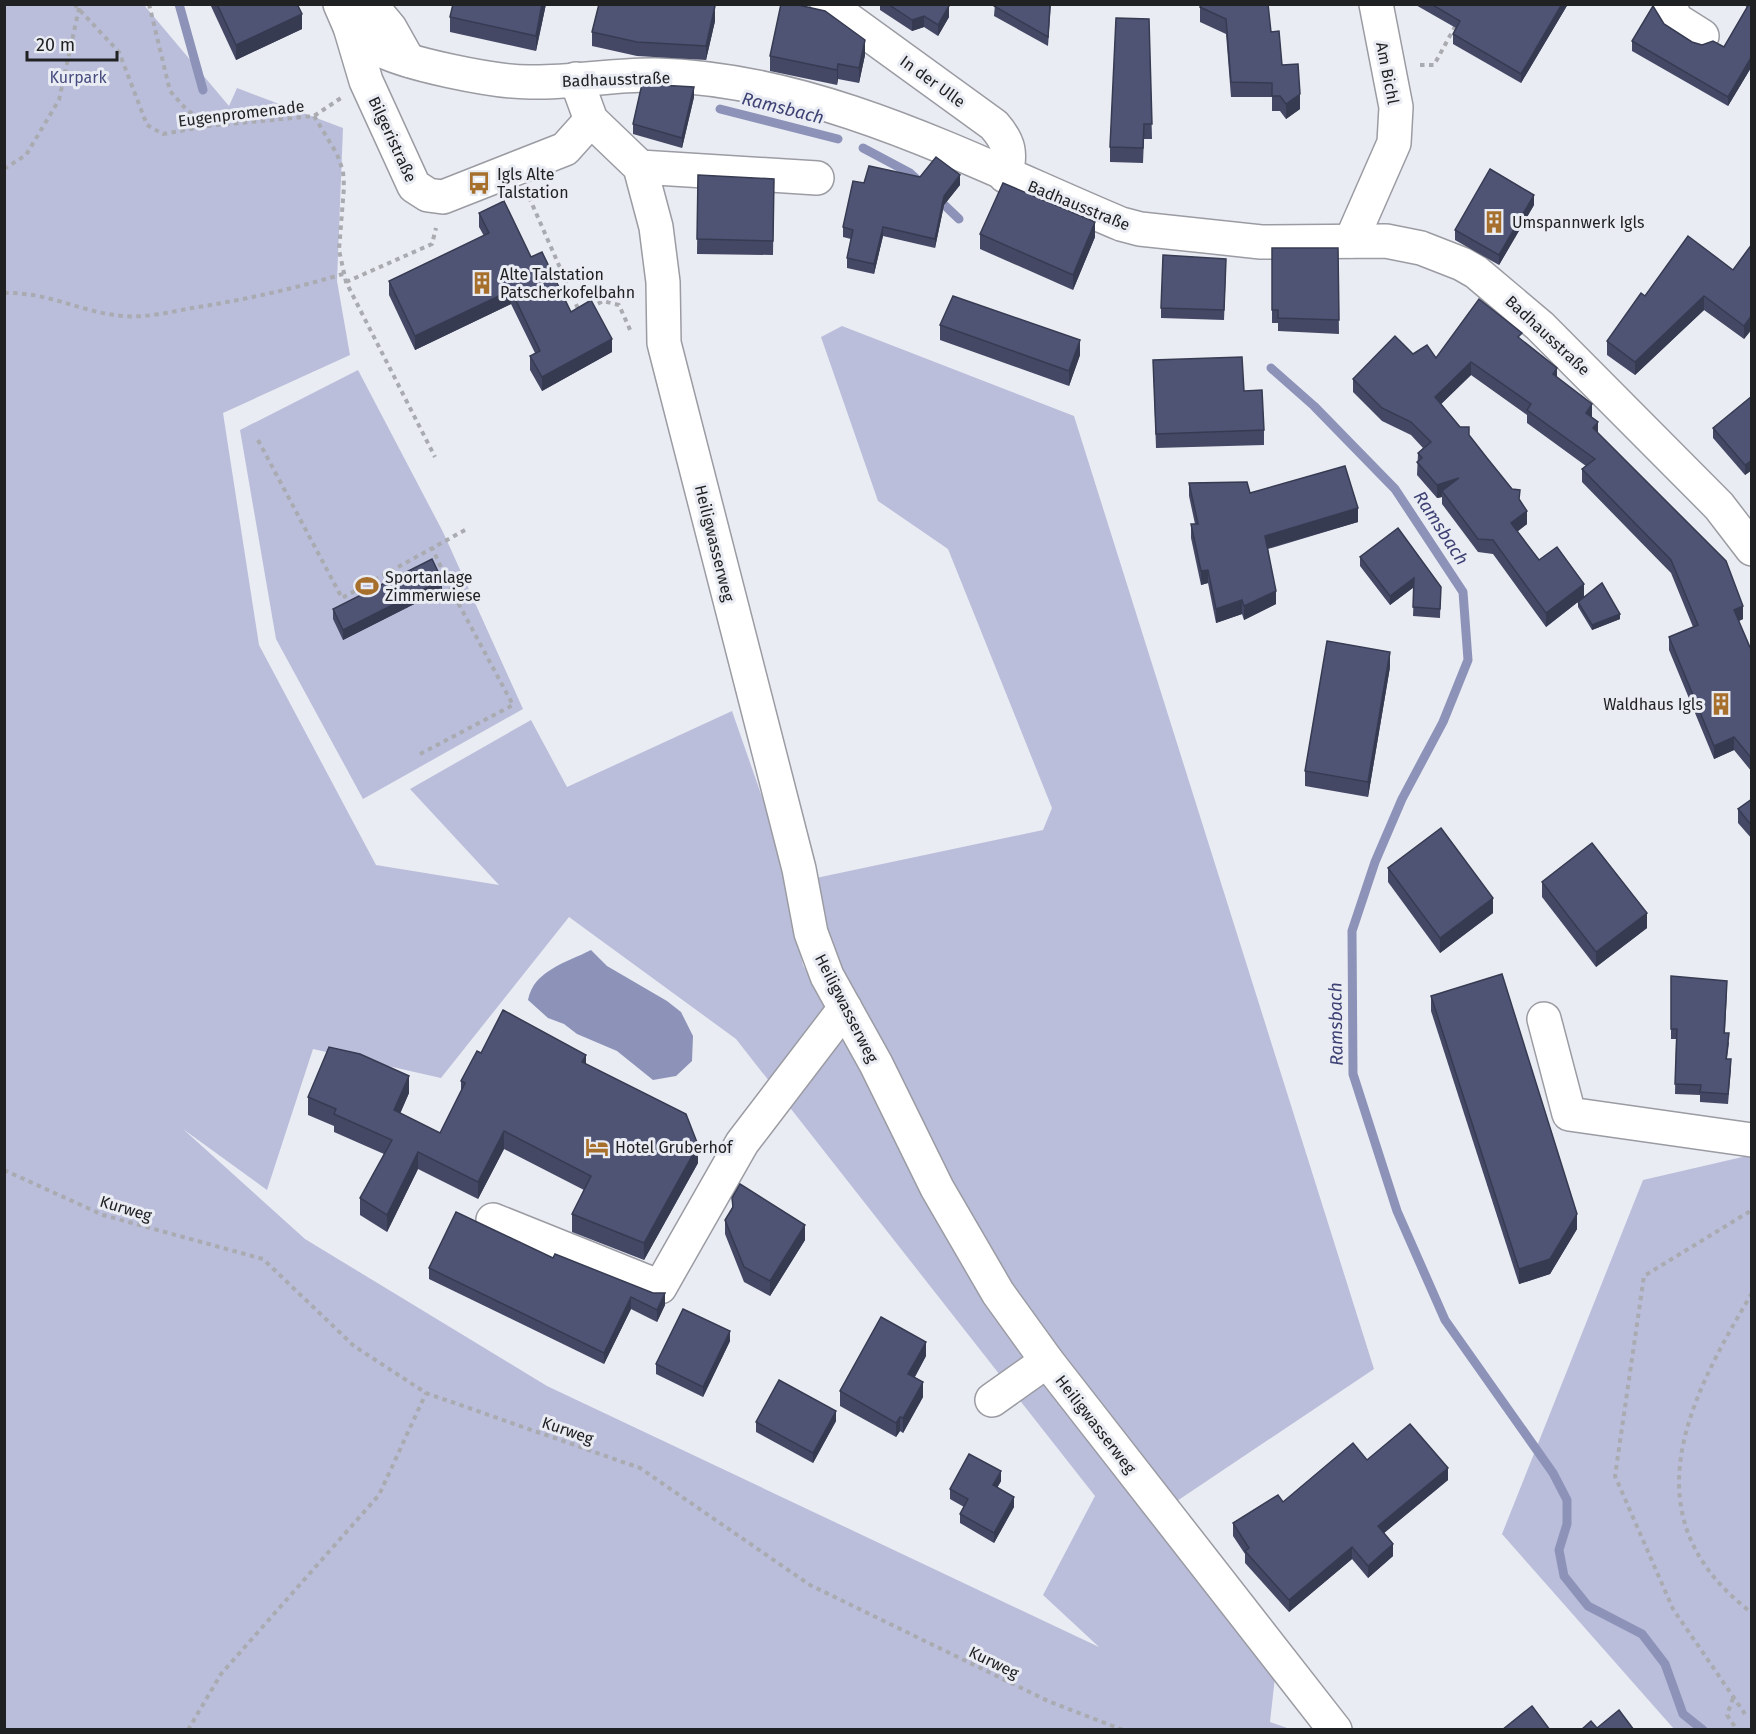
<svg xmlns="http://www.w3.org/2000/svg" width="1756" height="1734" font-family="'Fira Sans',sans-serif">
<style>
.green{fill:#babedb;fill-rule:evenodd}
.water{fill:#8d93b8}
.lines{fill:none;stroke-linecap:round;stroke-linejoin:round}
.stream{stroke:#8d93b8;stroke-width:9}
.minor-casing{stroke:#9b9ca3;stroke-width:36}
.path{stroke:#a9abb0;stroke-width:4;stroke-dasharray:4.5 4.5;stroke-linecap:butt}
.minor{stroke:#fff;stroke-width:33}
.wall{fill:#444865}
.shaded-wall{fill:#373b52}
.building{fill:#4f5475;stroke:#373b52;stroke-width:1.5}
.labels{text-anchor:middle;stroke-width:6;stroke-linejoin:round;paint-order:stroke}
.street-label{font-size:16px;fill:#202123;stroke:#eaecf3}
.park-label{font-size:16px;fill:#474c7f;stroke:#eaecf3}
.poi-label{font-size:16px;fill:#202123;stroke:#eaecf3;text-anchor:start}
.water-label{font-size:18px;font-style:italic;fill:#3d4174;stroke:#eaecf3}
</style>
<rect width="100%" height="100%" fill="#eaecf3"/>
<!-- green -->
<g class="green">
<path d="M 5,5 L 144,5 L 229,106 L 237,88 L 343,128 L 337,281 L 350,355 L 223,413 L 259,645 L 376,865 L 499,885 L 410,789 L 531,720 L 567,787 L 732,711 L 769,817 L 803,965 L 946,1225 L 1275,1677 L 1270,1722 L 1290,1729 L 5,1730 ZM 569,917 L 736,1039 L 1095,1496 L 1043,1595 L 1099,1647 L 547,1386 L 305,1239 L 183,1129 L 267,1190 L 313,1049 L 441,1078 Z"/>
<polygon points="842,326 1074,416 1374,1369 1174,1503 1049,1350 915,1129 826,941 816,878 1043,830 1052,808 948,549 878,501 821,337"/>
<polygon points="358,370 443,532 523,709 363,799 276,639 240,430"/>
<polygon points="1751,1155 1751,1729 1674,1729 1502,1534 1643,1180"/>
</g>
<!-- water -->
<path class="water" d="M 591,950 L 607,966 L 667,1001 L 681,1012 L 693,1036 L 692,1061 L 676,1076 L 653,1080 L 617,1051 L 577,1034 L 564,1024 L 548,1018 L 528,1000 C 534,970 566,963 591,950 Z"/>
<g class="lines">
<!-- stream -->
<g class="stream">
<polyline points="179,4 203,90"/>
<polyline points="720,109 838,139"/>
<polyline points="863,148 910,173 920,182"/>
<polyline points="937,198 959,219"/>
<polyline points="1271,368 1314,406 1395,489 1463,592 1468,660 1443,722 1402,799 1375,862 1352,931 1353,1074 1397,1211 1445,1320 1553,1473 1567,1500 1567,1524 1559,1550 1564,1576 1588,1606 1642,1634 1665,1664 1683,1714 1703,1730"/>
</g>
<!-- minor casing -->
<g class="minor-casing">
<g id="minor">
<polyline points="340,4 350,27 366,81 414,186 428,195 443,197 565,149 591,120"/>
<polyline points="370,4 390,28 408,60"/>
<path d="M 827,4 L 994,125 C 1009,142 1012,154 1005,176"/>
<polyline points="1670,4 1675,19 1702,36"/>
<path d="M 350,27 C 358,34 366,41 375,47 C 403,64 495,82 529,82 C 572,83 614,74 656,75 C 820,79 973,162 1121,224 L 1140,229 L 1261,242 L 1386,241 L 1421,248 L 1462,264 L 1476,272 L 1540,326 L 1719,506 L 1752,549"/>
<polyline points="576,79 591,120 640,167 656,227 663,282 664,343 799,869 811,933 827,976 876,1064 937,1188 998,1293 1047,1361 1335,1730"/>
<polyline points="640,167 817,178"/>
<polyline points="1351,241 1394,143 1396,107 1376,4"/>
<polyline points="1544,1019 1569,1114 1752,1140"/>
<polyline points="493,1220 660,1287 742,1143 845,1008"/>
<polyline points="992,1400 1047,1361"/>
</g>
</g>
<!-- path -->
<g class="path">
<polyline points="74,4 119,52 147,125 163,134 208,126 314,116 341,98"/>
<polyline points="149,4 170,91 186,109 208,125"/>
<polyline points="1420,65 1434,65 1457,23"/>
<polyline points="314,116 337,154 343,171 344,187 339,250 346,282 435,457"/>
<polyline points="4,169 26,155 59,100 80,4"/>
<polyline points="529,197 579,311"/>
<polyline points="346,282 432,244 436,228"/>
<path d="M 4,293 C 51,292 81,313 124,316 C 146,318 171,312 192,308 C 244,300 293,289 343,274"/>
<polyline points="590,308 603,301 619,305 631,332"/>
<polyline points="258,440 342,598 465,530"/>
<polyline points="420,754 513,705 456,599 432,548"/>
<polyline points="4,1170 103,1215 263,1259 354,1346 426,1393 640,1468 810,1585 1048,1701 1123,1730"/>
<path d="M 1752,1293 C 1687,1402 1627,1518 1752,1613"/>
<polyline points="1733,1698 1727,1715 1737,1730"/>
<polyline points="1745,1714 1673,1609 1615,1476 1644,1276 1752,1210"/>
<polyline points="188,1730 221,1674 379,1495 426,1393"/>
</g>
<!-- minor -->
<use href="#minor" class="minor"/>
</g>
<!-- wall -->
<g class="wall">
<polygon points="210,4 297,4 302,29 236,60"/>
<polygon points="546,4 536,51 450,32 450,17"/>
<polygon points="880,4 948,4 949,17 938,36 924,27 912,31 880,10"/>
<polygon points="995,4 1051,4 1048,46 994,16"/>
<polygon points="1414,4 1568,4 1521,83 1453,44 1453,34 1456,28"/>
<polygon points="1742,4 1752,4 1752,66 1728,106 1632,51 1632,41 1664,24 1692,42 1702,45 1724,47 1747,7"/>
<polygon points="1200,7 1271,32 1282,65 1300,109 1286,119 1280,111 1272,111 1272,97 1231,97 1226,34 1200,22"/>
<polygon points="1149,19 1152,139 1144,139 1143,163 1110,162 1110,147"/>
<polygon points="715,21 706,60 637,56 592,46 592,32"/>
<polygon points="865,55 859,83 838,79 837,85 770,71 770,56"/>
<polygon points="694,97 682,148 633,134 633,124"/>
<polygon points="698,175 774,179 773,255 697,254"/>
<polygon points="920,177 960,185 944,205 935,248 883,236 874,274 847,268 847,258 851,239 843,237 843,227 864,183"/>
<polygon points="1534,205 1499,265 1455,240 1455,230"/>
<polygon points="479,213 531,257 571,312 612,352 542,391 530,370 530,356 535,353 511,304 415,350 389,295 389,281 484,236 479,227"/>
<polygon points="980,234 1095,237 1073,290 980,249"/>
<polygon points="1752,244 1752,329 1744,339 1704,310 1635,375 1607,355 1607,341 1645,296 1733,270"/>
<polygon points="1272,248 1338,248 1339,334 1278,331 1278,323 1272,323"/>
<polygon points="1226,269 1224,320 1161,318 1161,308"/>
<polygon points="940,325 1080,355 1069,386 940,340"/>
<polygon points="1522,340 1557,378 1592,417 1598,433 1743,619 1739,621 1752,652 1752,772 1734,750 1714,759 1669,650 1669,637 1693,627 1671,573 1582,482 1582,469 1586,466 1527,423 1527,415 1471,375 1441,404 1460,427 1469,435 1520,500 1527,524 1517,532 1539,560 1584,597 1620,619 1592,630 1578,607 1578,602 1546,627 1493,554 1478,552 1442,504 1442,497 1437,498 1417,475 1418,453 1423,448 1411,435 1382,421 1353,392 1353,379 1413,354 1436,358"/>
<polygon points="1153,360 1244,391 1264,430 1264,445 1156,448"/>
<polygon points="1752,396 1752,470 1745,475 1713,438 1713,428"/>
<polygon points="1189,483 1250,493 1358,522 1268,549 1276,604 1244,620 1242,614 1216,623 1208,583 1201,585 1191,538 1191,524 1195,524 1189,496"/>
<polygon points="1360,557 1441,587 1440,618 1413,616 1414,587 1390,605 1360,566"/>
<polygon points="442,590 343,640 333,619 333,609"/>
<polygon points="1390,667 1368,797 1305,786 1305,771"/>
<polygon points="1752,799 1752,839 1738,823 1738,809"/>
<polygon points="1388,868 1493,913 1440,953 1388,882"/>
<polygon points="1542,882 1647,928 1596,967 1542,897"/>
<polygon points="1671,976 1727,991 1725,1033 1729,1043 1727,1059 1731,1069 1728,1104 1700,1102 1700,1095 1675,1094 1676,1039 1671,1039"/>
<polygon points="1431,996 1577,1229 1550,1274 1519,1284 1431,1011"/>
<polygon points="586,1064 698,1163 644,1260 572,1232 572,1214 584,1190 504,1149 478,1199 418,1169 387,1232 360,1215 360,1198 384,1154 334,1132 334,1126 308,1115 308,1097 409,1093 400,1113 440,1133 461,1091 461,1081"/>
<polygon points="732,1198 805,1240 770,1296 744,1282 725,1234 725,1220 732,1208"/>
<polygon points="553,1258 653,1293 665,1305 657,1322 631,1309 604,1364 429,1279 429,1268"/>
<polygon points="730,1341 703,1397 656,1374 656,1364"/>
<polygon points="926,1356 915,1377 923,1397 903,1433 900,1431 896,1437 840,1406 840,1391"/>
<polygon points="836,1421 813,1463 756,1432 756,1422"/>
<polygon points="1367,1460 1448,1480 1384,1533 1393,1556 1368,1578 1352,1559 1289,1612 1245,1563 1245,1554 1233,1536 1233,1523 1283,1502"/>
<polygon points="1001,1481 997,1488 1014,1507 994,1543 960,1523 960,1514 964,1507 950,1499 950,1489"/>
</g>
<!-- shaded-wall -->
<g class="shaded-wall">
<polygon points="542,4 546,4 536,51 536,36"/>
<polygon points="1562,4 1568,4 1521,83 1521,74"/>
<polygon points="715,6 715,21 706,60 706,46"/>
<polygon points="949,6 949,17 938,36 938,25"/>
<polygon points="302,14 302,29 236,60 236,45"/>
<polygon points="924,16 924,27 912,31 912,20"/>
<polygon points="865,40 865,55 859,83 859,68"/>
<polygon points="1752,56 1752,66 1728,106 1728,97"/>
<polygon points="838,64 838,79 837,85 837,70"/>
<polygon points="694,87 694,97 682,148 682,138"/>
<polygon points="1300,94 1300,109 1286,119 1286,104"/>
<polygon points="960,175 960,185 944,205 935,248 935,239 944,196"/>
<polygon points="1534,195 1534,205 1499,265 1499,255"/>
<polygon points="1095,222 1095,237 1073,290 1073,275"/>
<polygon points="883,227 883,236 874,274 874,264"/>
<polygon points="511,290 511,304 415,350 415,336"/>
<polygon points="1704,296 1704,310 1635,375 1635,362"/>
<polygon points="1752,315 1752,329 1744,339 1744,326"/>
<polygon points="612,339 612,352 542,391 542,377"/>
<polygon points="1080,340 1080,355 1069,386 1069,371"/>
<polygon points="1471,362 1471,375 1435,410 1435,397"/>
<polygon points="1557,368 1557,381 1553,374"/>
<polygon points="1592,404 1592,417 1586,426 1586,413"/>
<polygon points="1598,422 1598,435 1593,428"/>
<polygon points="1752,460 1752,470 1745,475 1745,465"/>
<polygon points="1459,478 1442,491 1442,497 1437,498 1437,485"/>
<polygon points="1358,508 1358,522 1265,549 1265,536"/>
<polygon points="1527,511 1527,524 1511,536 1511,523"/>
<polygon points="1208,570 1208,583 1201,585 1201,571"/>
<polygon points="1414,578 1414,587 1390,605 1390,596"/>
<polygon points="442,580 442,590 343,640 343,630"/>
<polygon points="1584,584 1584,597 1546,627 1546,613"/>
<polygon points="1276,591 1276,604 1244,620 1244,606"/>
<polygon points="1242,600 1242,614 1216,623 1216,609"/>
<polygon points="1743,606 1743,619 1734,623 1734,610"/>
<polygon points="1620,614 1620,619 1592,630 1592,625"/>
<polygon points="1390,652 1390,667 1368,797 1368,782"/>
<polygon points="1734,737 1734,750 1714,759 1714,746"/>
<polygon points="1493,898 1493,913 1440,953 1440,938"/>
<polygon points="1647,913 1647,928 1596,967 1596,952"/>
<polygon points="586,1055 586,1072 582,1062"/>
<polygon points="409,1076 409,1093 394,1128 394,1110"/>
<polygon points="504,1131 504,1149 478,1199 478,1182"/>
<polygon points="698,1145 698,1163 644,1260 644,1243"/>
<polygon points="418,1152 418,1169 387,1232 387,1215"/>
<polygon points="1577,1214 1577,1229 1550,1274 1519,1284 1519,1269"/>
<polygon points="805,1225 805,1240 770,1296 770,1281"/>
<polygon points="665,1293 665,1305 657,1322 657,1310"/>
<polygon points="631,1297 631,1309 604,1364 604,1353"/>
<polygon points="730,1331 730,1341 703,1397 703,1387"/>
<polygon points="926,1342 926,1356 908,1389 908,1374"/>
<polygon points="923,1382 923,1397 903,1433 903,1418"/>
<polygon points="836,1411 836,1421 813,1463 813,1453"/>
<polygon points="900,1417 900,1431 896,1437 896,1423"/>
<polygon points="1448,1468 1448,1480 1378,1538 1378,1526"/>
<polygon points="1001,1471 1001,1481 993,1495 993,1485"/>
<polygon points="1014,1497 1014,1507 994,1543 994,1533"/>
<polygon points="1393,1544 1393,1556 1368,1578 1368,1566"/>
<polygon points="1352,1547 1352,1559 1289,1612 1289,1600"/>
</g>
<!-- building -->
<g class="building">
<polygon points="217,4 297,4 302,14 236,45"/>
<polygon points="453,4 542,4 536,36 450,17"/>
<polygon points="599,4 709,4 715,6 706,46 637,42 592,32"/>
<polygon points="781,4 794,4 825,11 865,40 859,68 838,64 837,70 770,56"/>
<polygon points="888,4 948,4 949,6 938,25 924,16 912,20"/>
<polygon points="995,4 1050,4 1048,37 994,6"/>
<polygon points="1201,4 1268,4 1271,32 1279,31 1282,65 1298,64 1300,94 1286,104 1280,96 1272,96 1272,83 1231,82 1226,19 1200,7"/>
<polygon points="1431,4 1562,4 1521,74 1453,34 1460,21"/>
<polygon points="1749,4 1752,4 1752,56 1728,97 1632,41 1653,6 1664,24 1692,42 1702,45 1713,41 1724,47"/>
<polygon points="1116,18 1149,19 1152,124 1144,124 1143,148 1110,147"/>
<polygon points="642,84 694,87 682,138 633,124"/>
<polygon points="936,157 960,175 944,196 935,239 883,227 874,264 847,258 853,230 843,227 853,181 864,183 869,166 920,177"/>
<polygon points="1490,169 1534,195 1499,255 1455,230"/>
<polygon points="698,175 774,179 773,241 697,239"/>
<polygon points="1003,183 1095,222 1073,275 980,234"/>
<polygon points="504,201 531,257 542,252 571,312 591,300 612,339 542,377 530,356 540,351 511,290 415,336 389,281 489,233 479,213"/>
<polygon points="1688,236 1733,270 1752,244 1752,315 1744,326 1704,296 1635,362 1607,341 1641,293 1645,296"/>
<polygon points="1272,248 1338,248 1339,320 1278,318 1278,310 1272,310"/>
<polygon points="1163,255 1226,259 1224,310 1161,308"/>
<polygon points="953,296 1080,340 1069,371 940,325"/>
<polygon points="1479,299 1522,333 1518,337 1557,368 1553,374 1592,404 1586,413 1598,422 1593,428 1726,561 1743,606 1734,610 1752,652 1752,759 1734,737 1714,746 1669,637 1698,625 1671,560 1582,469 1595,459 1527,410 1531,404 1471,362 1435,397 1460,427 1469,427 1469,435 1487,458 1512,489 1520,490 1519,499 1527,511 1511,523 1539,560 1557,547 1584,584 1546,613 1493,540 1478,539 1442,491 1459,478 1437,485 1417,462 1422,458 1418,453 1431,442 1411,422 1382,408 1353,379 1395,336 1413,354 1427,345 1436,358"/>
<polygon points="1242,357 1244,391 1262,390 1264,430 1156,434 1153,360"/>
<polygon points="1752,396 1752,460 1745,465 1713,428"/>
<polygon points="1345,466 1358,508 1265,536 1276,591 1244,606 1242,600 1216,609 1208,570 1201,571 1191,524 1198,524 1189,483 1247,482 1250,493"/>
<polygon points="1398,528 1441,587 1440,609 1413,607 1414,578 1390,596 1360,557"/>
<polygon points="432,559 442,580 343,630 333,609"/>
<polygon points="1602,583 1620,614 1592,625 1578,602"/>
<polygon points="1327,641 1390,652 1368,782 1305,771"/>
<polygon points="1752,799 1752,826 1738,809"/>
<polygon points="1441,828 1493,898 1440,938 1388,868"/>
<polygon points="1592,843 1647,913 1596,952 1542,882"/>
<polygon points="1502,974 1577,1214 1550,1259 1519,1269 1431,996"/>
<polygon points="1671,976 1727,981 1724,1033 1729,1033 1726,1059 1731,1059 1728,1094 1700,1092 1701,1085 1675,1084 1677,1029 1671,1029"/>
<polygon points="503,1010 586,1055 582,1062 686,1114 698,1145 644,1243 572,1214 591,1176 504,1131 478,1182 418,1152 387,1215 360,1198 392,1140 334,1114 336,1109 308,1097 329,1047 360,1054 409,1076 394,1110 440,1133 465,1083 461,1081 477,1051 481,1053"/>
<polygon points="740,1184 805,1225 770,1281 744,1267 725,1220 733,1207 732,1198"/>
<polygon points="456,1212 553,1258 555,1254 653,1293 665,1293 657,1310 631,1297 604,1353 429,1268"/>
<polygon points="683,1309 730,1331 703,1387 656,1364"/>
<polygon points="881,1317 926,1342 908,1374 923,1382 903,1418 900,1417 896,1423 840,1391"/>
<polygon points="779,1380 836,1411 813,1453 756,1422"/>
<polygon points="1410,1424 1448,1468 1378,1526 1393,1544 1368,1566 1352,1547 1289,1600 1245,1551 1249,1548 1233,1523 1278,1495 1283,1502 1353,1443 1367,1460"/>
<polygon points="969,1454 1001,1471 993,1485 1014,1497 994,1533 960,1514 968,1499 950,1489"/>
<polygon points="1532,1706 1550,1730 1502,1730"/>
<polygon points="1619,1710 1634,1730 1581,1730 1591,1721 1597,1728"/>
</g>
<!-- icons -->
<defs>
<g id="bus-bare" transform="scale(1.8)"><path d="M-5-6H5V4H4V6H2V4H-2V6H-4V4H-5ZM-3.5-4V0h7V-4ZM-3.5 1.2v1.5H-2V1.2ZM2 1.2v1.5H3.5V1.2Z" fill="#a76f2c" stroke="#eaecf3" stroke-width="2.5" paint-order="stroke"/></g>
<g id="building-bare" transform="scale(1.8)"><path d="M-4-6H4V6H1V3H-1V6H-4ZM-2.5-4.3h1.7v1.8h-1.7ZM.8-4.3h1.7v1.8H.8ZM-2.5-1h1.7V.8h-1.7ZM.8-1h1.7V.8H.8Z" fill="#a76f2c" stroke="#eaecf3" stroke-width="2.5" paint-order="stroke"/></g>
<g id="stadium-bare" transform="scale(1.8)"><path d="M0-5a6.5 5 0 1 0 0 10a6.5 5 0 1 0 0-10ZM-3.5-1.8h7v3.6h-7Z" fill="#a76f2c" stroke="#eaecf3" stroke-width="2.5" paint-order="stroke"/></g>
<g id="hotel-bare" transform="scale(1.8)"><path d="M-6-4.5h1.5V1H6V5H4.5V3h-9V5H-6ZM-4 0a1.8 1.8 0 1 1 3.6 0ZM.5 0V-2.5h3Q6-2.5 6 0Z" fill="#a76f2c" stroke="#eaecf3" stroke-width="2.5" paint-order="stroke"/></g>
</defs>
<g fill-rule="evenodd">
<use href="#bus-bare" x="479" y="183"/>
<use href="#building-bare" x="1494" y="222"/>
<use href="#building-bare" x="482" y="283"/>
<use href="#stadium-bare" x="367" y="586"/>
<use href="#building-bare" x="1721" y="704"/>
<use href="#hotel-bare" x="597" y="1147"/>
</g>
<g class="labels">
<!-- street labels -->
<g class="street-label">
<text transform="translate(1388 73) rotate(79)" y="6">Am Bichl</text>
<text transform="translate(616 79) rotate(-2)" y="6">Badhausstraße</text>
<text transform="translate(933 81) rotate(36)" y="6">In der Ulle</text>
<text transform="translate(241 113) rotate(-7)" y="6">Eugenpromenade</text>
<text transform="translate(393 139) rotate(65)" y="6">Bilgeristraße</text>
<text transform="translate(1079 205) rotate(22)" y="6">Badhausstraße</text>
<text transform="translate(1548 335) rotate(43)" y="6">Badhausstraße</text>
<text transform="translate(715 543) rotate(76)" y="6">Heiligwasserweg</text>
<text transform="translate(847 1008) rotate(63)" y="6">Heiligwasserweg</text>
<text transform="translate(126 1208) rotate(17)" y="6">Kurweg</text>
<text transform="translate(1096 1424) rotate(52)" y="6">Heiligwasserweg</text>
<text transform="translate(568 1430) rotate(19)" y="6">Kurweg</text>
<text transform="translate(994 1662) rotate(26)" y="6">Kurweg</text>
</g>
<!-- park labels -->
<g class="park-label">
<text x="78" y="83">Kurpark</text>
</g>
<!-- poi labels -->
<g class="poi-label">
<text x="497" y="180">Igls Alte<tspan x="497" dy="18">Talstation</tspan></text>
<text x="1512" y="228">Umspannwerk Igls</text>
<text x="500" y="280">Alte Talstation<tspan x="500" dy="18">Patscherkofelbahn</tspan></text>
<text x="385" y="583">Sportanlage<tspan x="385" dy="18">Zimmerwiese</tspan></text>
<text x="1703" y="710" text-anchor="end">Waldhaus Igls</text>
<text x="615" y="1153">Hotel Gruberhof</text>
</g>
<!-- water labels -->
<g class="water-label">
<text transform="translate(783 108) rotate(14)" y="6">Ramsbach</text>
<text transform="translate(1441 528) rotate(57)" y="6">Ramsbach</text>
<text transform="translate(1336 1024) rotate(-91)" y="6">Ramsbach</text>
</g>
</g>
<!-- border -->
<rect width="1756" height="1734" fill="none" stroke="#202123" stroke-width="12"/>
<!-- scale -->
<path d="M27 51v9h90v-9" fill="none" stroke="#202123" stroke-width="3"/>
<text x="36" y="51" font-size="18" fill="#202123" stroke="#eaecf3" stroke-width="4.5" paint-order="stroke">20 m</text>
</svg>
